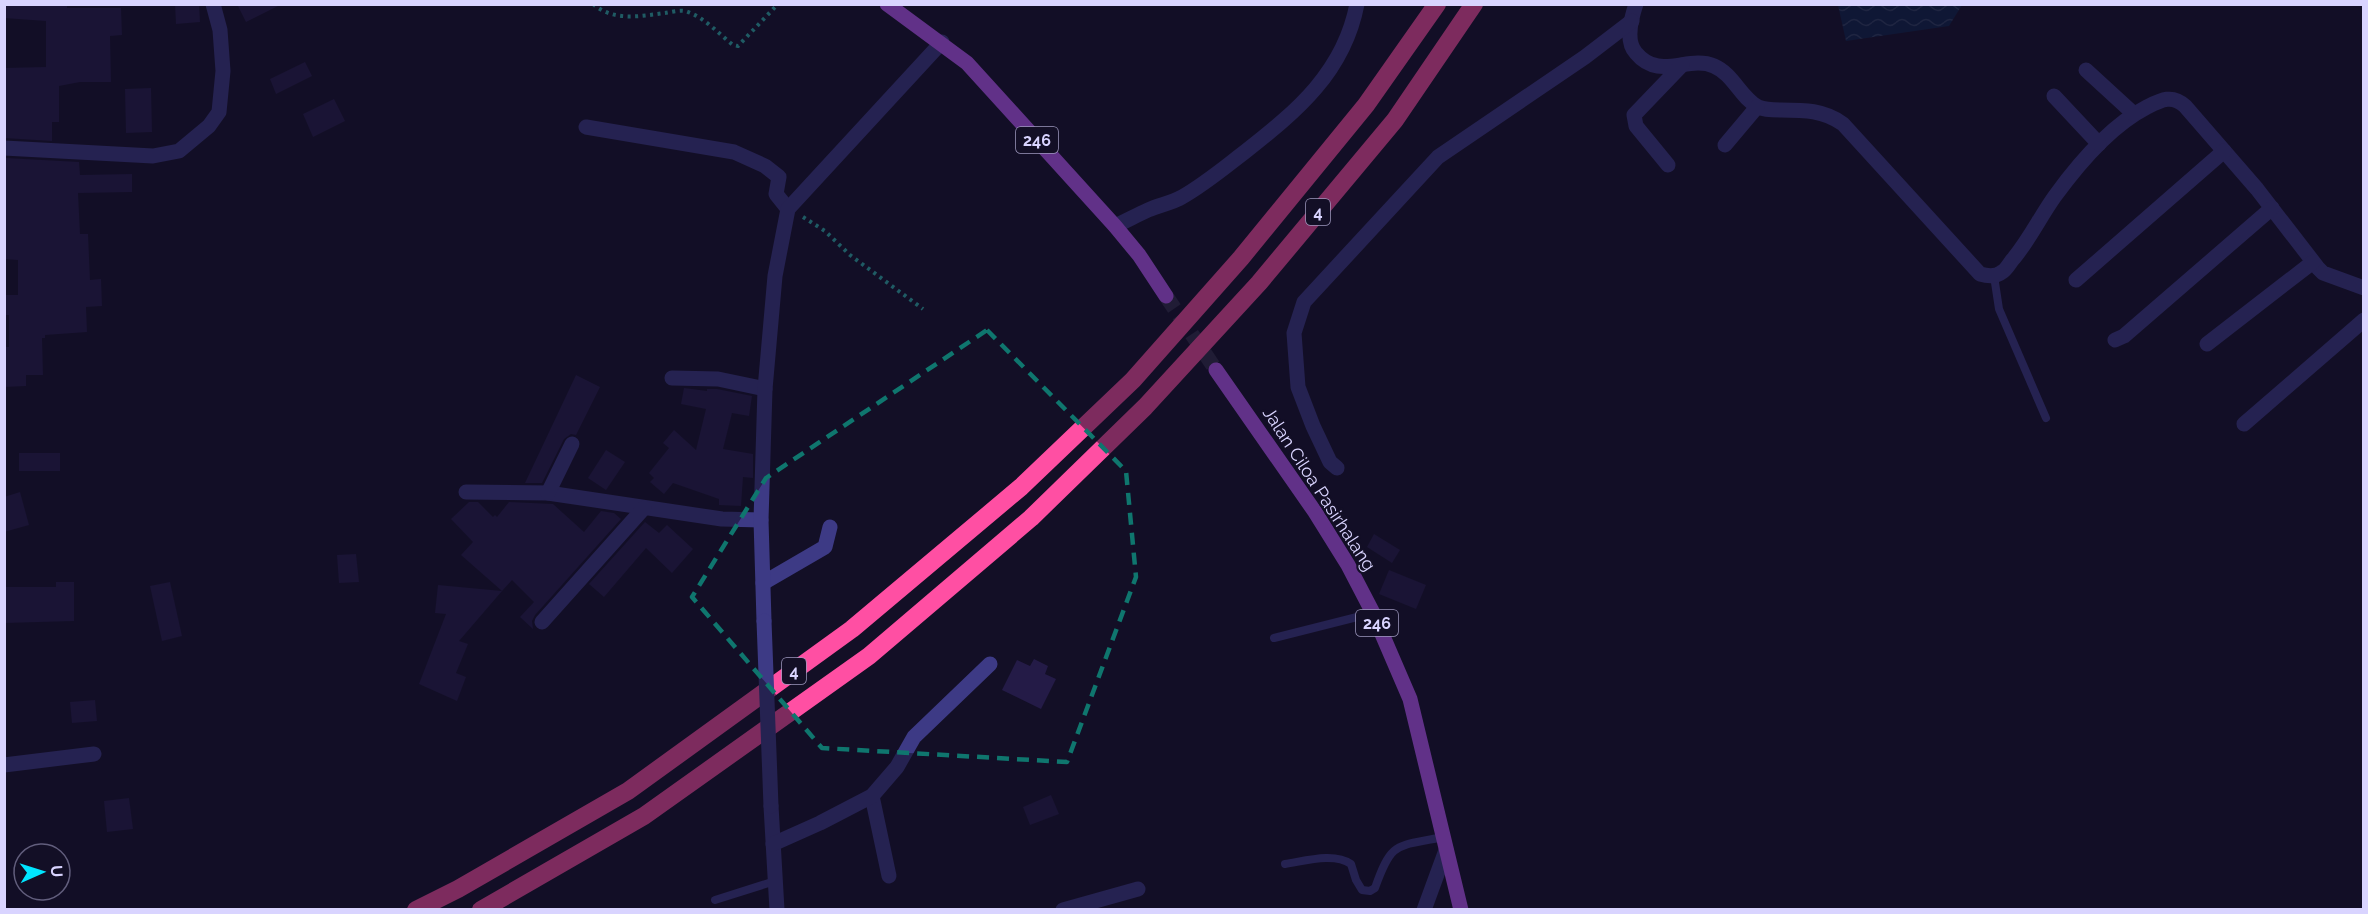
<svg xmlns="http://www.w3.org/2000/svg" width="2368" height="914" font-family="Raleway,sans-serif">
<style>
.water{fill:url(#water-waves)}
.building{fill:#241b47}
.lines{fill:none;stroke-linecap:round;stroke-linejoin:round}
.primary-tunnel{stroke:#312d47;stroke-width:15;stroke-dasharray:15 8;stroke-linecap:butt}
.path{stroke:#2fb8b0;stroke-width:4;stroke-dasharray:3 4.5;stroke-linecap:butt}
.service{stroke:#3d3a85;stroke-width:8}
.minor{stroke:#3d3a85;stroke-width:15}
.primary{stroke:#c25bff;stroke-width:15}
.motorway{stroke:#ff4fa3;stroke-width:18}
.minor-bridge{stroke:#3d3a85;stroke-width:15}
.marked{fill:none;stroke:#0f766e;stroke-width:4.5;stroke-dasharray:12 8;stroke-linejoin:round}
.labels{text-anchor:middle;stroke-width:4.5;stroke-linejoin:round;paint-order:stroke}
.shield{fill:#130f26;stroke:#9e99be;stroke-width:1.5}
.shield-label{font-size:16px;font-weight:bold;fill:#d9d4ff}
.street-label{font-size:18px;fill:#d9d4ff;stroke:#130f26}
</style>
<defs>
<pattern id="water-waves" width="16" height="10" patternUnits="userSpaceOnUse" patternTransform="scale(1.5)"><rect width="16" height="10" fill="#0c2248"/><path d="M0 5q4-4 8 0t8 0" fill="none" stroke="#2f4163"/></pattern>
</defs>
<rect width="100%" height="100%" fill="#130f26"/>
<!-- water -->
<polygon class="water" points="1838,5 1962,5 1949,26 1846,41"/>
<!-- building -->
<g class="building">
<polygon points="5,4 67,4 67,8 121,8 122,35 110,36 111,82 80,82 59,86 59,122 52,122 52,141 4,138 4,68 46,67 46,21 4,18"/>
<polygon points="175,4 199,4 200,22 176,24"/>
<polygon points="237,4 282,4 246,22"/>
<polygon points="305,62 312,76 276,94 270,79"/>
<polygon points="151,88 152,132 126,133 125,89"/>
<polygon points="334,99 345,121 313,137 303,114"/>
<polygon points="6,158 79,162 80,175 132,174 132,192 78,193 80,234 88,234 90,280 101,279 102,306 86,307 87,332 45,335 45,338 42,338 43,375 26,375 26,386 4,387 4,347 9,347 9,315 4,315 4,295 18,295 18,260 4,259"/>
<polygon points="576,375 600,387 576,435 571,434 564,439 542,483 525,483"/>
<polygon points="684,388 707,391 707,389 717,389 752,396 749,416 732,413 723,449 753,454 753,478 743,477 741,506 719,505 719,499 673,483 664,494 650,482 654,478 649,473 669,448 663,443 674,430 696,450 706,409 681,404"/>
<polygon points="606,450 625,462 606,490 588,478"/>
<rect x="19" y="453" width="41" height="18"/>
<polygon points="20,492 29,525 4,532 4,497"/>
<polygon points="469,502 478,502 493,517 495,515 497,517 509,502 553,504 584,532 601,511 614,513 621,519 535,615 532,621 533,629 520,617 534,602 512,580 502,591 461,555 473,542 451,519"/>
<polygon points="645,522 659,533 667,525 693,549 672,573 646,548 604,597 589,584"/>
<polygon points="1374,534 1400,550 1392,563 1367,547"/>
<polygon points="356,554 359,582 339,583 337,555"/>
<polygon points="1389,570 1426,585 1416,609 1379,594"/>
<polygon points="56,582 74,582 74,621 4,623 4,587 56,587"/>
<polygon points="170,582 182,636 162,641 150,586"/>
<polygon points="438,585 502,591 459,641 468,644 456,673 466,677 457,701 419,684 446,614 435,613"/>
<polygon points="1034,659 1048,666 1045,674 1056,679 1041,709 1002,690 1017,660 1030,666"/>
<polygon points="95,700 97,721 72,723 70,702"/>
<polygon points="1051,795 1059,814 1030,825 1023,807"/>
<polygon points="129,798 133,829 107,832 104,801"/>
</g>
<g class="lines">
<!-- primary-tunnel -->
<polyline class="primary-tunnel" points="1166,296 1216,370"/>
<!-- path -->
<g class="path">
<path d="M 593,4 C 614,22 640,16 665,13 C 672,12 681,9 688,12 C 705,18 719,34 733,45 L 738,46 L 778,4"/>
<polyline points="803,217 825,231 850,255 923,309"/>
</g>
<!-- service -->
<g class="service">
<polyline points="1994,276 1999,309 2046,418"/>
<polyline points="1274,638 1373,613"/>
<path d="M 1285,864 C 1305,861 1334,852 1351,864 L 1356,880 L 1362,890 L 1370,891 L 1375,888 C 1392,840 1396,847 1443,837"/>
<polyline points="715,900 775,881"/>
</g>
<!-- minor -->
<g class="minor">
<path d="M 1636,4 C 1631,19 1625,41 1636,53 C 1659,81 1688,55 1714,66 C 1733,74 1741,98 1758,107 C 1765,110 1774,110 1781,110 C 1804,110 1824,110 1843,124 L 1980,274 C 1987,276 1996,277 2002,272 C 2007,269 2010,262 2014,258 C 2031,237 2040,217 2055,196 C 2079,163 2110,126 2147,107 C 2161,100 2172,94 2185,106 L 2257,189 L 2318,268 L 2323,273 L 2364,288"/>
<polyline points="2086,70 2134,114"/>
<polyline points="2054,96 2099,144"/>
<polyline points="586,127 734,152 765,166 779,177 776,194 788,209"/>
<polyline points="1725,145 1757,107"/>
<polyline points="4,148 153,156 179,151 209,126 219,112 223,71 220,30 213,4"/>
<polyline points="1668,165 1636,126 1634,115 1682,65"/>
<path d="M 1115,226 C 1126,221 1137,215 1148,210 C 1159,205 1172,203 1182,197 C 1205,184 1225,167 1246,151 C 1297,111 1344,72 1357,4"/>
<polyline points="2076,280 2224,151"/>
<polyline points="2115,340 2124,336 2272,208"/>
<polyline points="2207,344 2313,262"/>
<polyline points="672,378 718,379 765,389"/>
<polyline points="2244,424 2364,320"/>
<polyline points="1337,468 1330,462 1313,426 1298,387 1294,333 1304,302 1438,157 1585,57 1632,21"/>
<polyline points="466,492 548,493 722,519 761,520"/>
<polyline points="548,493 572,444"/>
<polyline points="763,583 825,547 830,527"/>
<polyline points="764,621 761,520 765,389 775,276 788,209 942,42"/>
<polyline points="542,622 644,508"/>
<polyline points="4,765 94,754"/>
<polyline points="872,796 889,876"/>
<polyline points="771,806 777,910"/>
<polyline points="773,844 820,823 872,796 897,767 914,737 990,664"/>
<polyline points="1063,910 1138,889"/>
<polyline points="1424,910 1446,850"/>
</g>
<!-- primary -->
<g class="primary">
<polyline points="887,4 967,63 1115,226 1139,255 1166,296"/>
<polyline points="1216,370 1315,512 1348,565 1373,613 1410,699 1461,910"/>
</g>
<!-- motorway -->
<g class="motorway">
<polyline points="416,910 458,889 628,791 852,629 1021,487 1133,380 1241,258 1366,105 1437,4"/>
<polyline points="481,910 644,816 869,656 1031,518 1145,407 1259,283 1395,120 1474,4"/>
</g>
<!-- minor-bridge -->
<polyline class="minor-bridge" points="764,621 771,806"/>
</g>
<!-- marked area -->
<path d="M0 0H2368V914H0ZM 987,330 L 1126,471 L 1136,577 L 1067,762 L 822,748 L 692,597 L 766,478 Z" fill="#130f26" fill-opacity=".55" fill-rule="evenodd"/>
<path class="marked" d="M 987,330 L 1126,471 L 1136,577 L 1067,762 L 822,748 L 692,597 L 766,478 Z"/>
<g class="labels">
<!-- shield labels -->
<g class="shield">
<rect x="1016" y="127" width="42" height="26" rx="4.5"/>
<rect x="1306" y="199" width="24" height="26" rx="4.5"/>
<rect x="1356" y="610" width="42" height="26" rx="4.5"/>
<rect x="782" y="658" width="24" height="26" rx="4.5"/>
</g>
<g class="shield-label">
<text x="1037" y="146">246</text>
<text x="1318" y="218">4</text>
<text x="1377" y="629">246</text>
<text x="794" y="677">4</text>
</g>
<!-- street labels -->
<g class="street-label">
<text transform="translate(1319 489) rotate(57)" y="6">Jalan Ciloa Pasirhalang</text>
</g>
</g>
<!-- border -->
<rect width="2368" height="914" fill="none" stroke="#d9d4ff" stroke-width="12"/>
<!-- north arrow -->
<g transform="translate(42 872) rotate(87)"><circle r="28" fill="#130f26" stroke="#625e7d" stroke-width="1.5"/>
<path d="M0-4.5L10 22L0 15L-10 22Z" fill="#00e5ff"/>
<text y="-9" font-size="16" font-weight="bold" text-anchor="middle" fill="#d9d4ff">U</text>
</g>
</svg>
